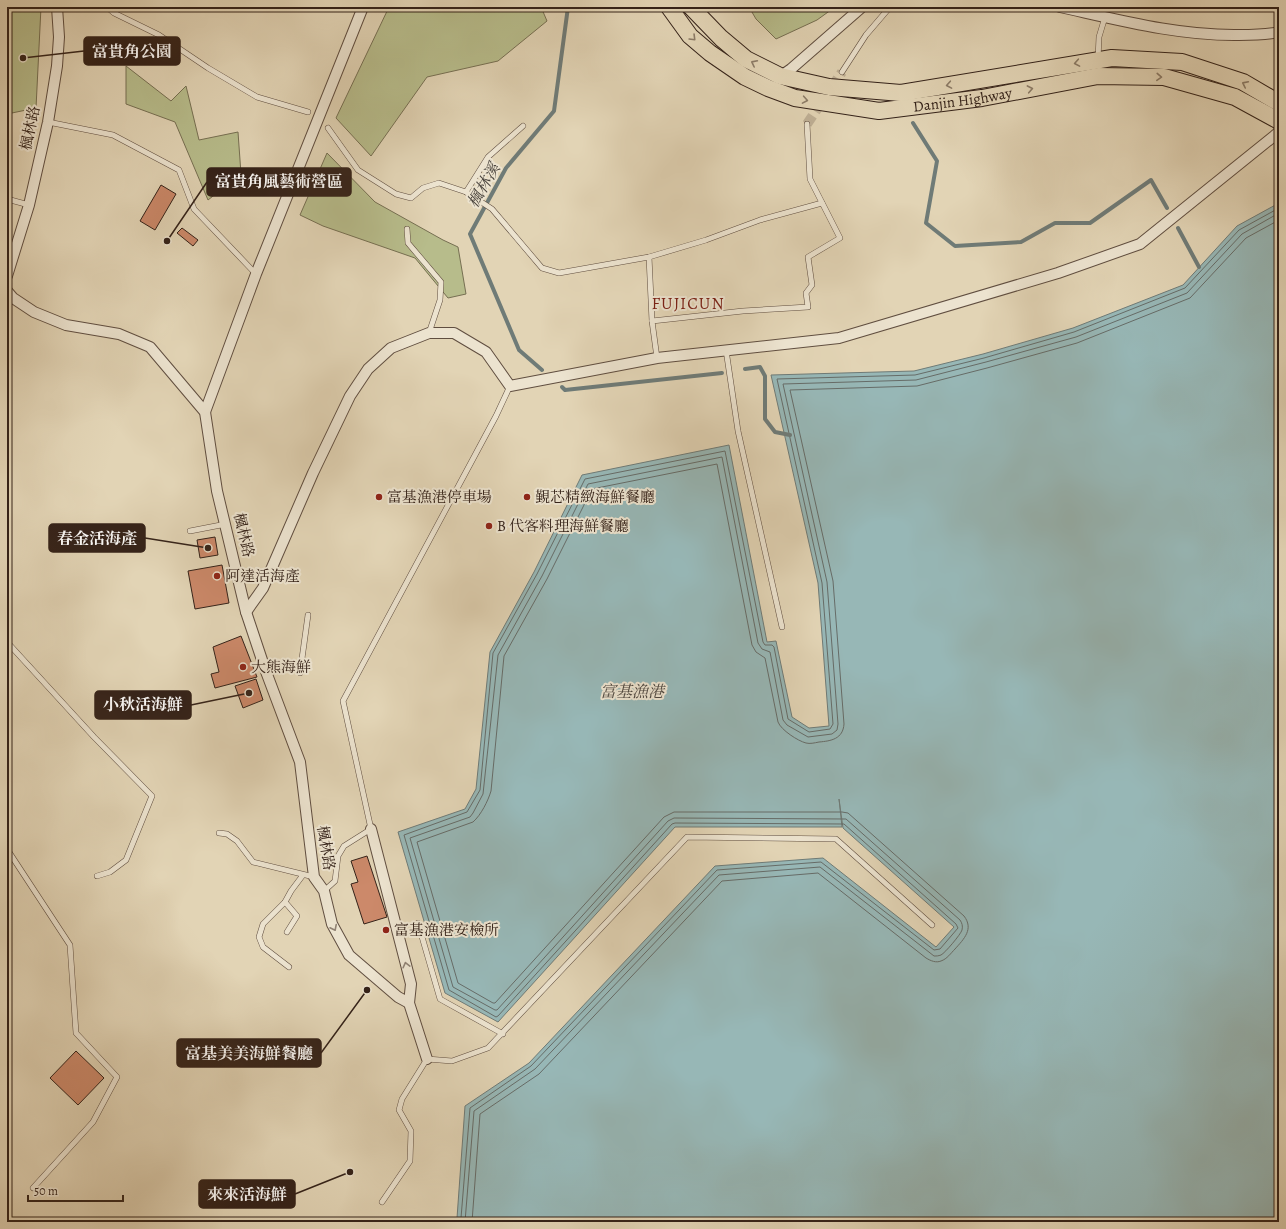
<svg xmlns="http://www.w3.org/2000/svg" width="1286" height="1229" font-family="Alegreya,'Noto Serif TC',serif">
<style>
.green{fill:#b7bc8b;stroke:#766f52}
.water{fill:#97b7b6;stroke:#6f7b77}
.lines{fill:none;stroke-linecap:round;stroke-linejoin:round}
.shore{stroke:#666c68;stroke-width:1}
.stream{stroke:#6f7b77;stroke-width:4}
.building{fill:#cc896a;stroke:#342219}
.minor-tunnel{stroke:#bfb096;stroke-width:10;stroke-dasharray:10 5;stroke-linecap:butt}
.service-casing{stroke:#604e40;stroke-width:6}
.minor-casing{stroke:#604e40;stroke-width:12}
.primary-casing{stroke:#342219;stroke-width:18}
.service{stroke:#ece3cf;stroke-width:5}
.minor{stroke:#ece3cf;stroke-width:10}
.primary{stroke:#e2d4b5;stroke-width:16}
.oneway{stroke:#8b7b67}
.oneway2{stroke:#908274}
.poi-dot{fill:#8f2418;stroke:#ece3cf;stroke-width:1.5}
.labels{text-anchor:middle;stroke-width:4;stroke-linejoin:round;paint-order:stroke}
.street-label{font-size:15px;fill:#342219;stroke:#ece3cf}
.poi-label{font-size:15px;fill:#342219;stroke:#ece3cf;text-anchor:start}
.water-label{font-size:16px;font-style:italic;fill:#4d4740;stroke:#ece3cf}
.quarter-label{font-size:17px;letter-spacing:1px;fill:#7a1f14;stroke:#ece3cf}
.leader{fill:none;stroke:#342219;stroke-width:1.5}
.callout-dot{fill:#342219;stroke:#ece3cf;stroke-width:1.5}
.callout{fill:#342219;stroke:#342219;stroke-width:1.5}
.callout-label{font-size:16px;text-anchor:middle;font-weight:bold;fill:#fff}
</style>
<rect width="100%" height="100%" fill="#e2d4b5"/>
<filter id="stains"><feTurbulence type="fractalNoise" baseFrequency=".005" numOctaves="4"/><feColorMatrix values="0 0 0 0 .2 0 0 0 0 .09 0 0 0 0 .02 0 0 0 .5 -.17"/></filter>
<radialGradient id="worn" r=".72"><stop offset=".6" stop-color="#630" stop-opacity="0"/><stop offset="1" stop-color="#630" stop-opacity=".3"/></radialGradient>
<!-- green -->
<g class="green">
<polygon points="7,7 41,7 36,108 7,114"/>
<polygon points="389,7 541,7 547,21 498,61 427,77 371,156 336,118"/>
<polygon points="749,7 835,7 817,20 776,39 756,19"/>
<polygon points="126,66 171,101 186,86 199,140 238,132 241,174 208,200 175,122 126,104"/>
<polygon points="327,153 375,202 443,240 458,247 466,294 448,298 415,258 323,226 300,215"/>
</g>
<!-- water -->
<polygon class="water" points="1279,203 1279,1222 454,1222 457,1218 465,1106 529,1063 715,866 823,858 936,947 954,927 843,828 839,799 842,827 675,827 498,1022 445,993 398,832 465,809 476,789 490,652 534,572 582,475 729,445 767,642 776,641 792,717 809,728 829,726 818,583 771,375 914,371 983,354 1073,328 1183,285 1237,226"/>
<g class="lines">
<!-- shore -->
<g class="shore">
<polyline points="459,1222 461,1218 470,1108 531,1066 717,870 821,862 934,950 940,949 958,928 956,924 844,824 675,823 672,824 498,1016 496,1017 449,990 404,835 467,812 480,790 493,653 537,574 585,479 725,451 763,642 765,645 772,645 774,647 788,719 809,732 830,729 833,724 822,583 777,379 915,375 984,358 1074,332 1185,288 1239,230 1279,208"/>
<path d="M 465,1222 L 474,1111 L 535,1069 L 719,875 L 820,867 L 934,956 C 937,956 938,956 941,955 C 945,953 961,934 962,930 C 963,926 962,923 960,920 L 846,819 L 674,818 L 668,821 L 497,1010 L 495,1010 L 453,987 L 410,838 L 470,817 L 473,813 L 483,794 L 498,655 L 542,576 L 588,484 L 722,457 L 758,643 L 762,649 L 770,652 L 783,720 L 787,725 L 808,737 L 832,734 L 837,730 L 838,724 L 827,582 L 783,384 L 916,380 L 986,362 L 1076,337 L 1187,293 L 1242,234 L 1279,213"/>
<path d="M 472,1222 L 480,1114 L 539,1074 L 722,881 L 818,873 L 926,958 C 931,961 936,963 941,961 C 947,959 951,953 955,949 C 964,939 974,929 964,916 L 848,813 L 842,812 L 674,812 L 664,817 L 495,1003 L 493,1003 L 458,983 L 417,842 L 473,822 C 481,815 488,801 491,791 L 504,656 L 547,579 L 592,489 L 717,464 L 752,645 L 756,652 L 765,658 L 778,722 C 781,730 798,741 806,743 C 810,744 814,743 819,742 C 831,741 843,739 844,724 L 833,581 L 790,390 L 917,386 L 987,368 L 1077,343 L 1190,298 L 1246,238 L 1279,220"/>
</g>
<!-- stream -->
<g class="stream">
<polyline points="913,123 937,161 926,223 955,246 1021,242 1055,223 1090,223 1151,180 1167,208"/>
<polyline points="1178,228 1199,267"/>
<polyline points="745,369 760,367 765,376 765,419 775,432 790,435"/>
<polyline points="542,370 519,350 470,234 506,168 554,111 568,7"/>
<polyline points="562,387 565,390 722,373"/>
</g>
</g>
<!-- building -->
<g class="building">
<polygon points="161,185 176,194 155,230 140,221"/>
<polygon points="182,228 198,240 193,246 177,233"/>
<polygon points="215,537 218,555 200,558 197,540"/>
<polygon points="222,565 229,603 195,609 188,571"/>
<polygon points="241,636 257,677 215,688 211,674 219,672 213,647"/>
<polygon points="256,679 263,700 243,708 235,686"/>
<polygon points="367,856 387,917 364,924 351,884 358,882 351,861"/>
<polygon points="76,1051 104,1078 78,1105 50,1078"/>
</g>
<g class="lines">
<!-- minor-tunnel -->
<polyline class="minor-tunnel" points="807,124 842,72"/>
<!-- service casing -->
<g class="service-casing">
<g id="service">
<polyline points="107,7 114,13 159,35 208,68 257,97 308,112"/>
<polyline points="1098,59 1099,37 1105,17"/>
<polyline points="842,72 866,35 890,7"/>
<polyline points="48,122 113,135 179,170 194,209 256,274"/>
<polyline points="328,128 358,170 396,194 411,198 423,188 439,183 466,192 492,209 542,268 559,273 649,257 706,240 760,220 822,203"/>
<polyline points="466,192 488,157 523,126"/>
<polyline points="7,199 29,205"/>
<polyline points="407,229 408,243 441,282 440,300 429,333"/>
<polyline points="649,257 652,321 657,358"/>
<polyline points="652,321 743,311 808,307 806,293 812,285 808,257 840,238 810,179 807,124"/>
<polyline points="726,350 738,431 782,627"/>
<polyline points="190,531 226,524"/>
<polyline points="7,642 94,737 152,796 126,860 110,872 97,876"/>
<polyline points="300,673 308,615"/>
<polyline points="219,833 227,834 237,841 253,862 314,877"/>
<polyline points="7,849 70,945 76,1033 117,1077 93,1122 33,1188"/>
<polyline points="324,891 335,881 338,856 344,846 371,829 343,701 496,416 510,386"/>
<polyline points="285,902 297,916 287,932"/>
<polyline points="418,923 440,999 503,1034"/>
<polyline points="289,967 263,947 259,937 263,924 285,902 291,891 303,875"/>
<polyline points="382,1202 410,1161 411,1131 399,1110 402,1099 427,1059 452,1061 488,1048 687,837 836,839 932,925"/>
</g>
</g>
<!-- minor casing -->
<g class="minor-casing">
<g id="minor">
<path d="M 1060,7 C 1119,20 1179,36 1239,35 C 1253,35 1266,35 1279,32"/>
<polyline points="778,78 791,69 862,7"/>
<polyline points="7,276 29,205 48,122 57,66 59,37 57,7"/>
<polyline points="7,291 13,298 34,312 66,325 119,334 150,347 205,412 217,491 246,612 265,669 300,762 314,877 324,891 332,924 349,955 398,997 409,1003"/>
<polyline points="205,412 256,274 363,7"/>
<polyline points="246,612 263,588 313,473 350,396 368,369 391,348 429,333 454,333 486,352 510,386 657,358 839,338 1058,273 1140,244 1279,132"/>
<polyline points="371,829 411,984 409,1003 427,1059"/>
</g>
</g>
<!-- primary casing -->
<g class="primary-casing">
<g id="primary">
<path id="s1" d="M 669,7 L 690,36 L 710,53 L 745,77 L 768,88 L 795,98 L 879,111 L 982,98 L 1098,76 L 1164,77 L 1235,97 L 1279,121"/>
<polyline points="691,7 721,38 746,59 780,76 829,87 901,93 1112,58 1182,62 1243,82 1279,103"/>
</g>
</g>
<!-- service -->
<use href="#service" class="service"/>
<!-- minor -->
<use href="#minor" class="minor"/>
<!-- primary -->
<use href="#primary" class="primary"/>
</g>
<!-- one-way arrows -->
<defs><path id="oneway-chevron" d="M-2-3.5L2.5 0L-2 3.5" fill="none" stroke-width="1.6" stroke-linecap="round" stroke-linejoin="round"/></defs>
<g class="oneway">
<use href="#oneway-chevron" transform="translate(693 38) rotate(45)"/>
<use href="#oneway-chevron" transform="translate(754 63) rotate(-153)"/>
<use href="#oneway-chevron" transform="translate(1077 63) rotate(170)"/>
<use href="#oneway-chevron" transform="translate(1159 77) rotate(3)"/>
<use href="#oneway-chevron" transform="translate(1245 84) rotate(-154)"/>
<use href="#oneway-chevron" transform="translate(949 85) rotate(170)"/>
<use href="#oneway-chevron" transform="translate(1030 89) rotate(-11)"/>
<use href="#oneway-chevron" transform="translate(805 100) rotate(10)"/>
</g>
<g class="oneway2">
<use href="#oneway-chevron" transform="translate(334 928) rotate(63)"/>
<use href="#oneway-chevron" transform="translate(406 965) rotate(-104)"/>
</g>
<!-- markers -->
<g class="poi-dot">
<circle cx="379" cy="497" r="4"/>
<circle cx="527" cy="497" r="4"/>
<circle cx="489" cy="526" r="4"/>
<circle cx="217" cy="576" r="4"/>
<circle cx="243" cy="667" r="4"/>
<circle cx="386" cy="930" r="4"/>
</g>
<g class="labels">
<!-- street labels -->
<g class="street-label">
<text dy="5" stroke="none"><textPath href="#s1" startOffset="328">Danjin Highway</textPath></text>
<text transform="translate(30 128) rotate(-78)" y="5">楓林路</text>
<text transform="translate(244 535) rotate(77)" y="5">楓林路</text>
<text transform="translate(326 848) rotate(81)" y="5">楓林路</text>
</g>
<!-- poi labels -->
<g class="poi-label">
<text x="387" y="502">富基漁港停車場</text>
<text x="535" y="502">覲芯精緻海鮮餐廳</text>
<text x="497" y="531">B 代客料理海鮮餐廳</text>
<text x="225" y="581">阿達活海產</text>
<text x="251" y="672">大熊海鮮</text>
<text x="394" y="935">富基漁港安檢所</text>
</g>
<!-- water labels -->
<g class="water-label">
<text transform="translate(483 185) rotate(-60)" y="6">楓林溪</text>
<text x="632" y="697">富基漁港</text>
</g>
<!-- quarter labels -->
<g class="quarter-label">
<text x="688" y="309">FUJICUN</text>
</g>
</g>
<!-- callouts -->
<path class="leader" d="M23 58L84 51M167 241L207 182M208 548L145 538M249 693L191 705M367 990L321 1053M350 1172L295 1194"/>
<g class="callout-dot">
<circle cx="23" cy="58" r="4"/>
<circle cx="167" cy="241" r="4"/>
<circle cx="208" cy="548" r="4"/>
<circle cx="249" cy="693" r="4"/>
<circle cx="367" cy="990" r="4"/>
<circle cx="350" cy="1172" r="4"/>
</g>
<g class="callout">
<rect x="84" y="37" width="96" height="28" rx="4"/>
<rect x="207" y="168" width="144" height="28" rx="4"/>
<rect x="49" y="524" width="96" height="28" rx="4"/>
<rect x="95" y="691" width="96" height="28" rx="4"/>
<rect x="177" y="1039" width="144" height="28" rx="4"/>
<rect x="199" y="1180" width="96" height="28" rx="4"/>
</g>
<g class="callout-label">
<text x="132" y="57">富貴角公園</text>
<text x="279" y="187">富貴角風藝術營區</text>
<text x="97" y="544">春金活海產</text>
<text x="143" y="710">小秋活海鮮</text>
<text x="249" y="1059">富基美美海鮮餐廳</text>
<text x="247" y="1200">來來活海鮮</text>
</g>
<!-- margin -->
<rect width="1286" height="1229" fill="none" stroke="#e2d4b5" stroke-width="24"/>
<rect x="8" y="8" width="1270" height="1213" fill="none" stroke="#342219" stroke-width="2"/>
<rect x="12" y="12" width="1262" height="1205" fill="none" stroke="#342219"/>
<!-- scale -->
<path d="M28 1195v6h95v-6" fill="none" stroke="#342219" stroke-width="2"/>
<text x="34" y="1195" font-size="12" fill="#342219" stroke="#ece3cf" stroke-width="3" paint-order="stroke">50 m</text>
<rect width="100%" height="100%" filter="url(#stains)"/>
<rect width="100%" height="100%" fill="url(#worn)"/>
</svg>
